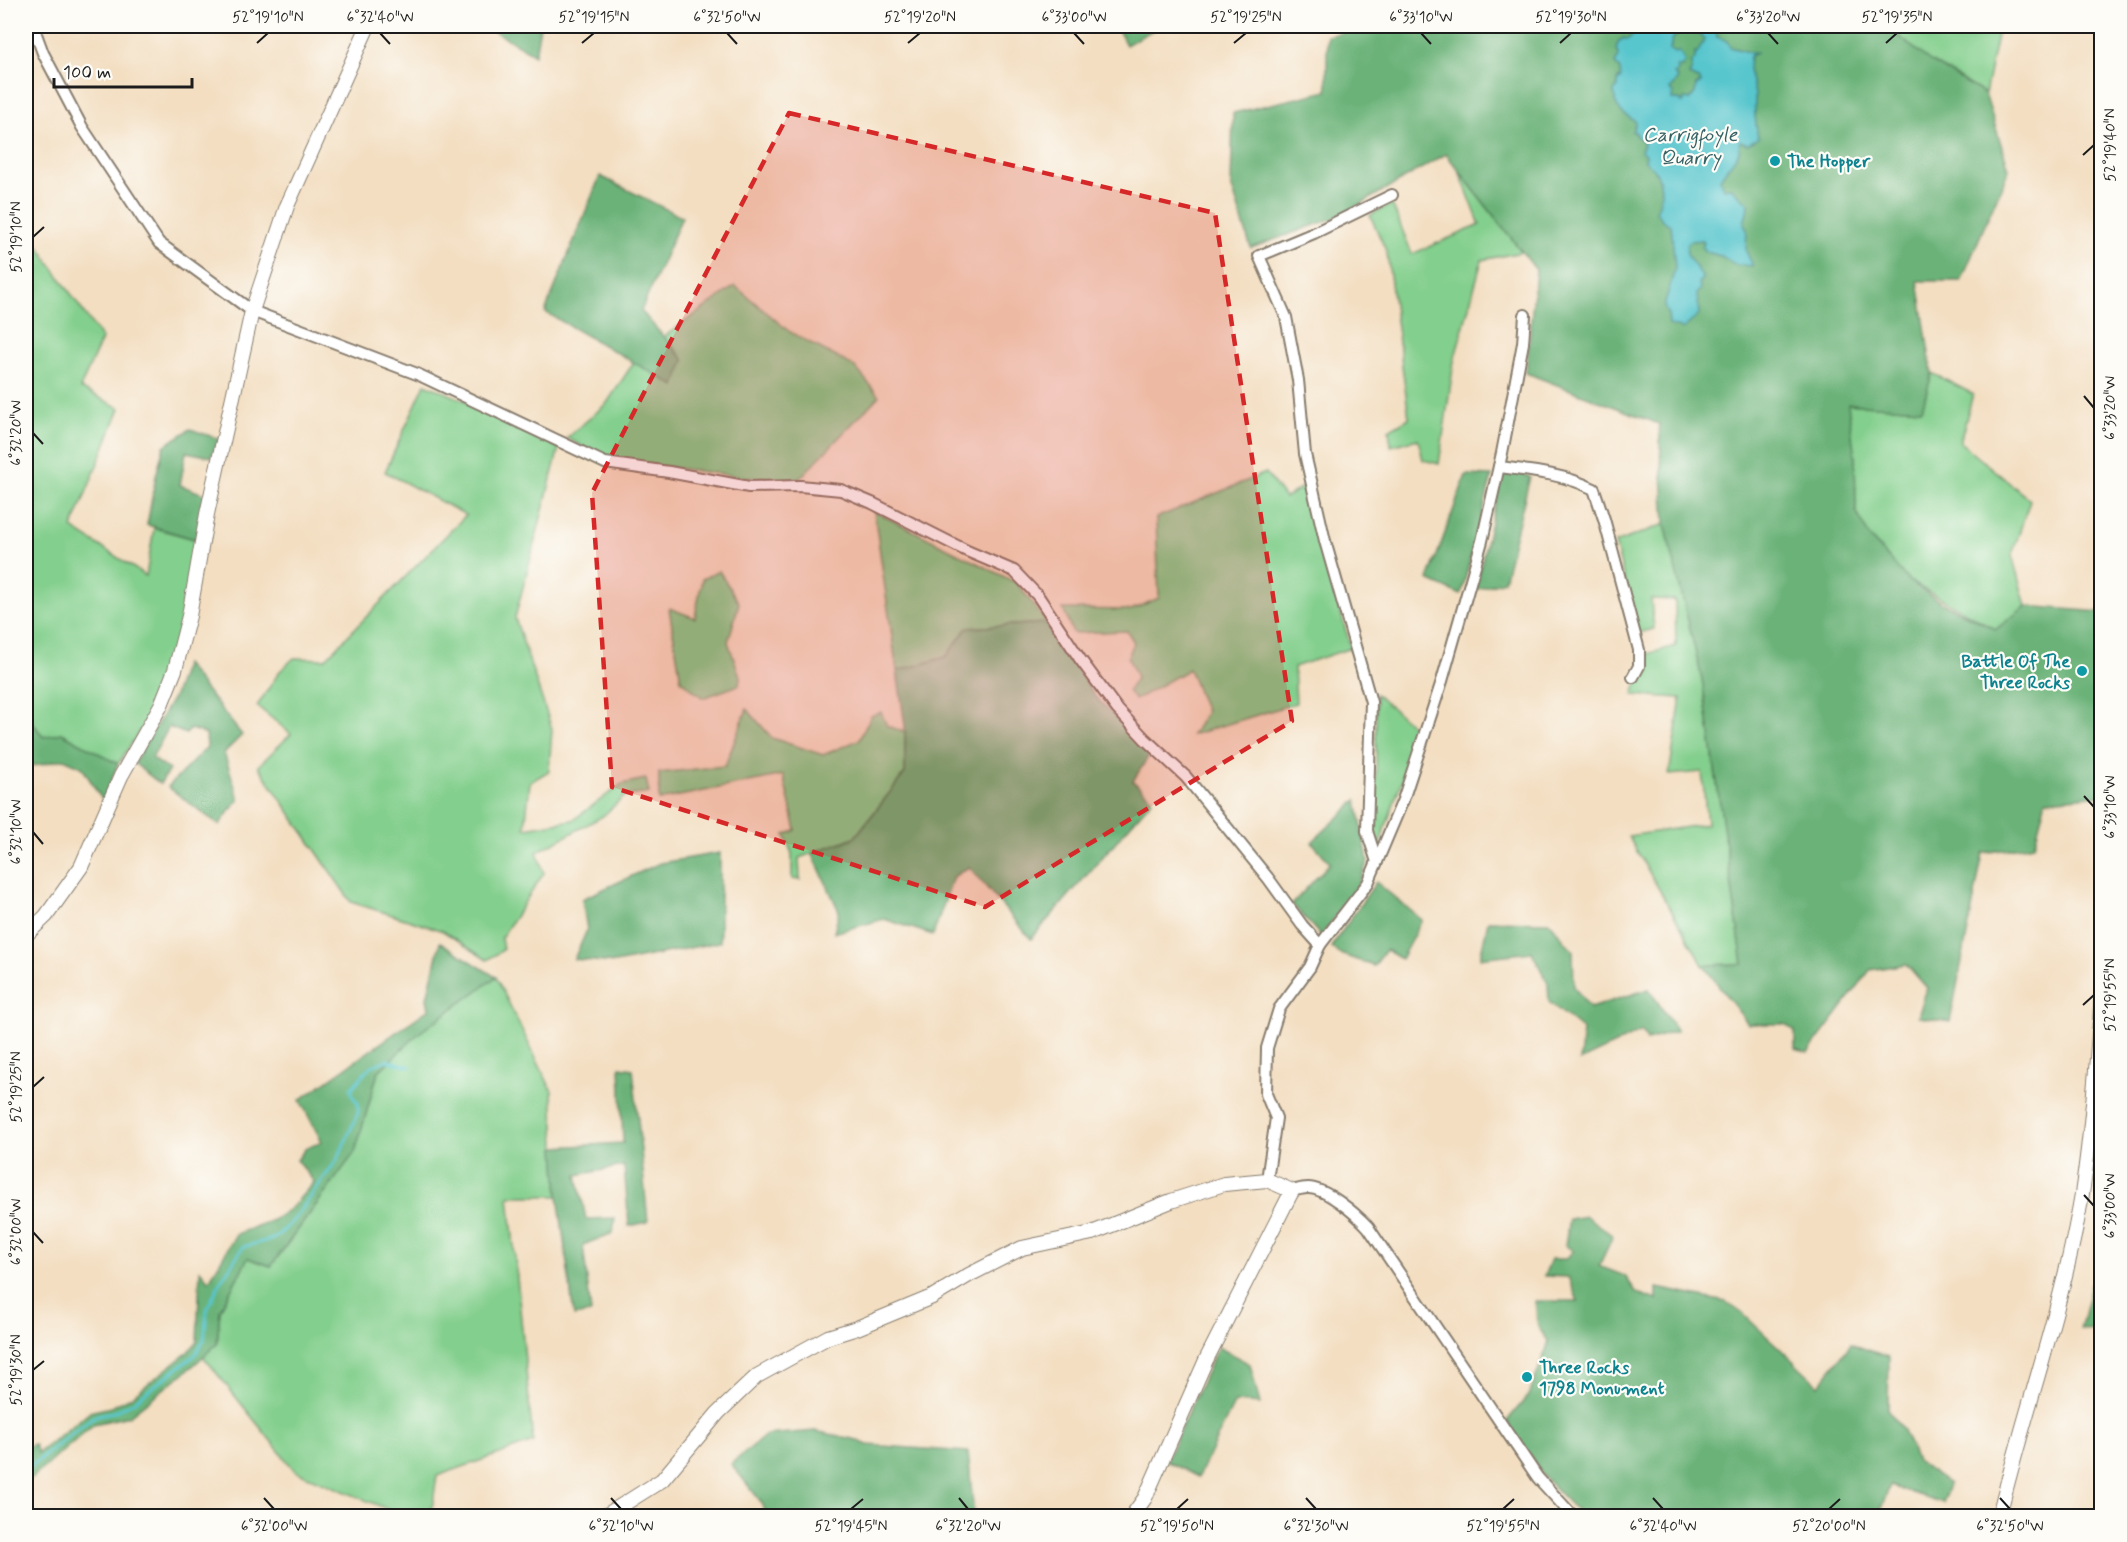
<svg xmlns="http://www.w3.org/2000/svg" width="2127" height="1542" font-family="Mynerve,sans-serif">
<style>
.green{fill:#83cf8d;stroke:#507654;stroke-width:1.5}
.forest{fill:#6ab278;stroke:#43674a;stroke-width:1.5}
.water{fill:#58c6cd;stroke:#3a7174;stroke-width:1.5;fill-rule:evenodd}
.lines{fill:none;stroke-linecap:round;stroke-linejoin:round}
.stream{stroke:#58c6cd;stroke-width:3}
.minor-casing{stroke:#887d6e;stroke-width:14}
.tertiary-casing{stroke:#887d6e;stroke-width:16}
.minor{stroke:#fff;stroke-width:10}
.tertiary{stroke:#fff;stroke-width:14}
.marked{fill:#d62828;fill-opacity:0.2;stroke:#d62828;stroke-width:4.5;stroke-dasharray:12 8;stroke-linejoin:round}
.ticks{fill:none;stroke:#1c1c1c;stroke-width:2}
.culture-dot{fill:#0f9aa8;stroke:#fdfcf7;stroke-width:2}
.labels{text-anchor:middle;stroke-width:4.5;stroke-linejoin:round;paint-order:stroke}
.culture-label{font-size:18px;font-weight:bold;fill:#0d838f;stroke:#fdfcf7;text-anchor:start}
.water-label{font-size:20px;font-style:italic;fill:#346063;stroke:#fdfcf7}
.neatline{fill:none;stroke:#1c1c1c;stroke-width:2}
.ticks-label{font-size:15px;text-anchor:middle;fill:#1c1c1c}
</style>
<rect width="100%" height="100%" fill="#fdfcf7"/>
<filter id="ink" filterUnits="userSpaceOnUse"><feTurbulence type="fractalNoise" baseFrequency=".0167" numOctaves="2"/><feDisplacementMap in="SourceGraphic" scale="12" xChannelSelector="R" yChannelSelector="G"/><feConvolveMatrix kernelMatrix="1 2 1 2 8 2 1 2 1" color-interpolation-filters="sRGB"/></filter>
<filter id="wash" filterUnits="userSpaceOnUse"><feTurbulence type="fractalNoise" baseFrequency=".008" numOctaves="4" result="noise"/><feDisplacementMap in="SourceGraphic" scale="24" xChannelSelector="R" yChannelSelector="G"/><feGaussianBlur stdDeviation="1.35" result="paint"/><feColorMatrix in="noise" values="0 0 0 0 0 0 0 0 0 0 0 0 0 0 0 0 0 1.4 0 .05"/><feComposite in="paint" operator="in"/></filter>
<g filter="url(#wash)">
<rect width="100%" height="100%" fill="#f3dec1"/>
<!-- green -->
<g class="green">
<polygon points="1886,26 1999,26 1985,94 1930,61"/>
<polygon points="1459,171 1522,252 1482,260 1454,361 1439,464 1423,460 1418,439 1391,446 1389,430 1409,418 1387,253 1370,215 1392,204 1412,254 1480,225"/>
<polygon points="26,231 28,231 102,339 80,388 120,408 72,528 146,576 154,528 198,540 184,616 165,683 141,729 118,764 62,733 43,737 26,713"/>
<polygon points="735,286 790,332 855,367 879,396 799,479 751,478 637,463 597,454 567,438 607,403 634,362 674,385 684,360 664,337"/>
<polygon points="1932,373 1973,394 1960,442 2030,500 2012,555 2026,606 1997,630 1909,581 1869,536 1856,511 1855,458 1847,404 1922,409"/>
<polygon points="425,384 481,407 559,448 515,618 552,729 549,771 530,782 525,828 573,820 622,784 646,779 649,793 625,796 603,816 537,852 544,873 501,938 503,950 487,960 443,931 351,902 258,766 291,734 257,706 280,671 294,658 325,659 466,515 385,472"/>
<polygon points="1266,473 1285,498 1304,486 1351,648 1294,667 1296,703 1192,735 1206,712 1189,669 1135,700 1128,691 1137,677 1128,658 1134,642 1127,631 1073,633 1063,609 1131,610 1159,598 1156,518"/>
<polygon points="874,511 1017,583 1047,623 967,628 946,657 897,671"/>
<polygon points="1665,524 1702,679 1743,964 1703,965 1628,836 1707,824 1702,772 1669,775 1681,698 1633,695 1647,654 1676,646 1675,600 1651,599 1654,629 1638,633 1615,543"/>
<polygon points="719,571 739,603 728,642 740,676 739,685 703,698 681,680 669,608 695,618 702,579"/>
<polygon points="1376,694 1419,731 1378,849 1372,827 1376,773"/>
<polygon points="747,709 772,738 823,755 859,740 871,716 881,712 887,726 905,732 905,773 855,837 799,858 800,880 792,879 792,854 785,835 796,830 783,775 659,800 659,773 725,766"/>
<polygon points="496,977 552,1091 558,1196 509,1196 533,1442 437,1476 431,1515 404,1516 295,1471 203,1356 217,1344 220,1310 248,1258 271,1266 355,1152 378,1072 419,1033"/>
</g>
<!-- forest -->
<g class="forest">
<polygon points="485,26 540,26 535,55"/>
<polygon points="1116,26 1160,26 1126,45"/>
<polygon points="1372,26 1886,26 1930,61 1985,94 2009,169 1961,281 1918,281 1932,373 1922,409 1848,404 1855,458 1856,511 1869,536 1909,581 1942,603 1996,629 2026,606 2101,612 2102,795 2046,800 2034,845 1983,853 1950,1022 1918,1017 1927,988 1906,964 1870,970 1808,1053 1795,1049 1795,1031 1785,1024 1748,1024 1703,965 1743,964 1702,679 1665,524 1659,424 1526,373 1536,270 1446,154 1340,216 1251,248 1231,185 1233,113 1327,91 1327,36"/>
<polygon points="600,176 682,217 641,311 684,360 675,386 545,312"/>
<polygon points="190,429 219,439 211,457 186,452 180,485 206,495 198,540 147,525 156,476 164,446"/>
<polygon points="1517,472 1530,477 1504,581 1475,590 1502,476"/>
<polygon points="1466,475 1492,476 1461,595 1428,580"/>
<polygon points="1047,623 1094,695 1150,754 1133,781 1153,799 1031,939 969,867 953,877 933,935 884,919 834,933 839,911 812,853 855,837 905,773 905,726 897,671 946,657 967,628"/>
<polygon points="185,664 242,735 224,753 239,799 219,825 168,787 207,747 206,734 190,729 186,734 169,727 152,758 169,770 160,784 134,763 174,696"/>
<polygon points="26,713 43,737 62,733 118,764 103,801 82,767 64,759 34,766 26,754"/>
<polygon points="1357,800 1368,861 1357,888 1321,936 1292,904 1330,863 1312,842"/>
<polygon points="720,853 720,942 615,963 574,959 587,930 582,899 660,863"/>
<polygon points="1376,882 1422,920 1401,959 1386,950 1374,966 1340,954 1331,947"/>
<polygon points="1488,921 1550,922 1573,951 1574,987 1590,1008 1649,989 1677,1031 1647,1040 1642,1031 1580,1061 1583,1030 1549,1002 1548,984 1532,952 1480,958"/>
<polygon points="440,942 496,977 419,1033 378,1072 355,1152 271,1266 248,1258 220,1310 217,1344 194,1365 129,1416 94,1424 26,1483 26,1447 34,1444 38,1453 89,1412 111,1407 131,1397 187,1353 197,1342 200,1270 209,1281 236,1234 273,1220 291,1208 314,1182 297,1160 306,1148 322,1142 300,1100 429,1009 427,998"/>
<polygon points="620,1067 633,1069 648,1222 629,1226 624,1166 577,1175 586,1219 615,1218 613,1233 583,1245 591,1313 574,1316 558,1196 555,1147 623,1143"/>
<polygon points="1586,1216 1613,1236 1599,1266 1625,1276 1637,1293 1657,1300 1657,1288 1726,1302 1742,1313 1819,1385 1851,1344 1889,1357 1888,1410 1902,1428 1916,1461 1949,1484 1943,1503 1890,1486 1878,1516 1582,1516 1543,1476 1507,1421 1530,1393 1549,1342 1538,1327 1535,1301 1578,1301 1568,1277 1544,1276 1551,1259 1566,1259 1573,1251 1565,1245 1569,1219"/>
<polygon points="2101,1261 2101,1329 2080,1330 2093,1278"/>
<polygon points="1218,1347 1250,1364 1260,1404 1235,1402 1198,1477 1166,1461"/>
<polygon points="815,1431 853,1439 868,1445 968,1452 974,1516 767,1516 762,1503 731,1464 766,1435"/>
</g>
<!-- water -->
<path class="water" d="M 1644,26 L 1707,26 L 1705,32 L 1712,30 L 1716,31 L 1717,37 L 1727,41 L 1730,47 L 1752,53 L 1758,52 L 1750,56 L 1749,70 L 1755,94 L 1755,116 L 1758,138 L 1748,144 L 1740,141 C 1739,145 1740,148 1739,151 C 1736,159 1725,170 1720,179 L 1723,188 L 1730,187 L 1749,204 L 1744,224 L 1747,230 L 1746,251 L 1753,266 L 1740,265 L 1738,266 L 1721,256 L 1706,252 L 1702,248 L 1704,242 L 1702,240 L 1691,241 L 1687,243 C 1687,247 1686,250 1687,253 C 1690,264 1700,268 1703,280 L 1699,282 L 1700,290 L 1697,293 L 1699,315 L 1683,329 L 1669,325 L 1668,315 L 1664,307 L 1675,268 L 1671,225 L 1663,221 L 1656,212 C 1664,194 1663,173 1645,161 L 1646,155 L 1641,151 L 1644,144 L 1642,140 L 1636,136 L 1636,132 L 1632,132 L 1636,122 C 1622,112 1615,112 1614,91 L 1618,87 L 1618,79 L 1621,79 L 1620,70 L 1615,63 L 1619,57 L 1616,49 L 1619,41 L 1624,38 L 1627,40 ZM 1678,28 L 1686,31 L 1688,29 L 1693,30 L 1693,33 L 1698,33 L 1704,40 L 1697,54 L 1695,52 L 1695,59 L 1692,61 L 1692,69 L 1689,75 L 1700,80 L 1701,83 L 1696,86 L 1695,93 L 1690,100 L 1684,99 L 1683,103 L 1679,99 L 1672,99 L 1673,93 L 1670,90 L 1678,78 L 1674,74 L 1678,72 L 1677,67 L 1682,67 L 1685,61 L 1679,51 L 1676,53 L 1670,50 L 1672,40 L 1677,34 L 1675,33 Z"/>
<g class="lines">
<!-- stream -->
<polyline class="stream" points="26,1470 89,1420 98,1415 114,1412 132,1403 195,1355 204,1340 207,1310 220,1282 243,1247 273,1239 284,1230 296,1217 337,1160 358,1113 358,1103 353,1097 351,1089 370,1067 386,1060 410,1067"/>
</g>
</g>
<g filter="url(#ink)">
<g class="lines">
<!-- minor casing -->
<g class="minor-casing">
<g id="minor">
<polyline points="33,26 43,53 82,127 159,243 252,311 417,374 605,463 669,472 749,487 800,486 841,490 872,503 967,551 1014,571 1038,596 1080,659 1117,709 1145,739 1186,777 1268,878 1302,925 1320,945"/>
<path d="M 1499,467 C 1532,471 1564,474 1594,489 L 1604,519 L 1639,650 L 1639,666 L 1633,677"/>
<polyline points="1377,862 1367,831 1371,702 1325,541 1305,454 1298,380 1286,317 1259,256 1314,233 1392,195"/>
<polyline points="1267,1180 1276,1118 1266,1094 1267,1048 1279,1009 1310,967 1320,945 1368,883 1403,800 1442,681 1482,541 1502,453 1523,343 1525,315"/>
<path d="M 1292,1191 C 1297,1190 1302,1188 1307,1188 C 1325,1187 1356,1214 1368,1227 L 1538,1478 L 1573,1516"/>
</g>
</g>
<!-- tertiary casing -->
<g class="tertiary-casing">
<g id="tertiary">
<polyline points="26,935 46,916 81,867 121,776 161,705 175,670 189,616 207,514 252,311 287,206 368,26"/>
<polyline points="605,1516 662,1480 718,1413 757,1376 828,1337 857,1328 932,1297 969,1275 1022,1248 1092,1233 1171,1201 1224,1184 1267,1180 1292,1191 1206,1360 1145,1498 1132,1516"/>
<path d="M 1999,1516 C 2025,1409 2064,1303 2082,1194 C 2092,1128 2097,1060 2102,994"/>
</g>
</g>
<!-- minor -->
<use href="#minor" class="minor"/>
<!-- tertiary -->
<use href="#tertiary" class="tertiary"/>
</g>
</g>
<!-- marked area -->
<path class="marked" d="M 789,113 L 1215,213 L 1292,721 L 985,907 L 612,787 L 592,493 Z"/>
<!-- ticks -->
<path class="ticks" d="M 380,33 L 390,44M 727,33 L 737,44M 1074,33 L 1084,44M 1421,33 L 1431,44M 1768,33 L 1778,44M 257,43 L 268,33M 582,43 L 594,33M 908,43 L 920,33M 1234,43 L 1246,33M 1560,43 L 1571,33M 1886,43 L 1897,33M 2083,155 L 2094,145M 33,237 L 44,227M 2084,396 L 2094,408M 33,433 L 43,444M 2084,796 L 2094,807M 33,832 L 43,844M 2083,1005 L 2094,995M 33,1087 L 44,1077M 2084,1195 L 2094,1206M 33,1232 L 43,1243M 33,1370 L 44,1361M 264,1498 L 274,1509M 611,1498 L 621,1509M 959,1498 L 968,1509M 1306,1498 L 1316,1509M 1653,1498 L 1663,1509M 2000,1498 L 2010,1509M 851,1509 L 863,1499M 1177,1509 L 1188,1499M 1503,1509 L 1514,1499M 1829,1509 L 1840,1499"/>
<!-- markers -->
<g class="culture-dot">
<circle cx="1775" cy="161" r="6"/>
<circle cx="2082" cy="671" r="6"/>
<circle cx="1527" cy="1377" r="6"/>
</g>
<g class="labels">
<!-- culture labels -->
<g class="culture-label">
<text x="1787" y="167">The Hopper</text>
<text x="2070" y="667" text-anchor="end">Battle Of The<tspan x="2070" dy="21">Three Rocks</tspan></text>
<text x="1539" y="1373">Three Rocks<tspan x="1539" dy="21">1798 Monument</tspan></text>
</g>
<!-- water labels -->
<g class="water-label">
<text x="1690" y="141">Carrigfoyle<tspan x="1690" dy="23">Quarry</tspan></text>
</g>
</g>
<!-- margin -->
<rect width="2127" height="1542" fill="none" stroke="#fdfcf7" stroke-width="66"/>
<!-- scale -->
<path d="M54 78v9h138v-9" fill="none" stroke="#1c1c1c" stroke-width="3"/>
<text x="63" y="78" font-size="18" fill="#1c1c1c" stroke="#fdfcf7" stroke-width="4.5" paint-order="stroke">100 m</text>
<rect x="33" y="33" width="2061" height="1476" class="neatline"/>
<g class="ticks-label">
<text x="268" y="22">52°19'10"N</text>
<text x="380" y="22">6°32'40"W</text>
<text x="594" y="22">52°19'15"N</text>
<text x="727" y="22">6°32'50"W</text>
<text x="920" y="22">52°19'20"N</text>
<text x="1074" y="22">6°33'00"W</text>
<text x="1246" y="22">52°19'25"N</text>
<text x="1421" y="22">6°33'10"W</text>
<text x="1571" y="22">52°19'30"N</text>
<text x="1768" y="22">6°33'20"W</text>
<text x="1897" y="22">52°19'35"N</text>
<text transform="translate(2110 145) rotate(-90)" y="5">52°19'40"N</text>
<text transform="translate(16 237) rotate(-90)" y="5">52°19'10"N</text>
<text transform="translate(2110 408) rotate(-90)" y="5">6°33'20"W</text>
<text transform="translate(16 433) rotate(-90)" y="5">6°32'20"W</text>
<text transform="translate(2110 807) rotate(-90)" y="5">6°33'10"W</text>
<text transform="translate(16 832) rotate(-90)" y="5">6°32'10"W</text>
<text transform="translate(2110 995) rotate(-90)" y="5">52°19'55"N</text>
<text transform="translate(16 1087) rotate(-90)" y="5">52°19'25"N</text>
<text transform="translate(2110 1206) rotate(-90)" y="5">6°33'00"W</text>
<text transform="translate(16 1232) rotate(-90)" y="5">6°32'00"W</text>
<text transform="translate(16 1370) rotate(-90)" y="5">52°19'30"N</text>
<text x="274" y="1531">6°32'00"W</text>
<text x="621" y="1531">6°32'10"W</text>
<text x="851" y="1531">52°19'45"N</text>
<text x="968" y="1531">6°32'20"W</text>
<text x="1177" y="1531">52°19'50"N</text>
<text x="1316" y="1531">6°32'30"W</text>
<text x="1503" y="1531">52°19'55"N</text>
<text x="1663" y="1531">6°32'40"W</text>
<text x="1829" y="1531">52°20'00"N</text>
<text x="2010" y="1531">6°32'50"W</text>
</g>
</svg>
